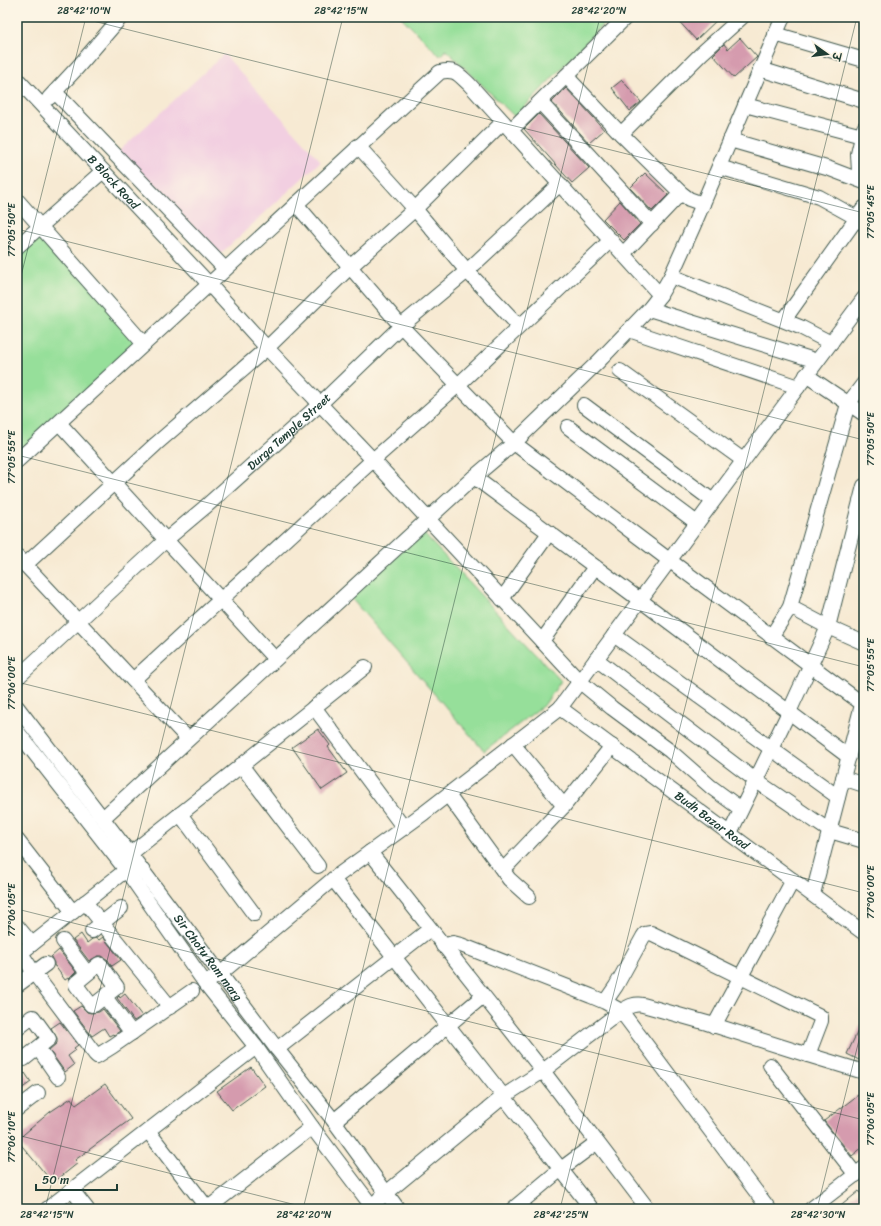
<svg xmlns="http://www.w3.org/2000/svg" width="881" height="1226" font-family="Sriracha,'Playpen Sans Deva',sans-serif">
<style>
.built{fill:#f2cfe1}
.green{fill:#96df9a;stroke:#5a8e67}
.building{fill:#d59bae}
.lines{fill:none;stroke-linecap:round;stroke-linejoin:round}
.minor-casing{stroke:#3f574c;stroke-width:16}
.minor{stroke:#fff;stroke-width:14}
.ticks{fill:none;stroke:#1f3d34;stroke-width:1;stroke-opacity:0.45}
.labels{text-anchor:middle;stroke-width:3;stroke-linejoin:round;paint-order:stroke}
.street-label{font-size:12px;fill:#1f3d34;stroke:#fcf5e5}
.neatline{fill:none;stroke:#1f3d34;stroke-width:1.5}
.ticks-label{font-size:10px;text-anchor:middle;fill:#1f3d34}
</style>
<rect width="100%" height="100%" fill="#fcf5e5"/>
<filter id="ink" filterUnits="userSpaceOnUse"><feTurbulence type="fractalNoise" baseFrequency=".025" numOctaves="2"/><feDisplacementMap in="SourceGraphic" scale="8" xChannelSelector="R" yChannelSelector="G"/><feConvolveMatrix kernelMatrix="1 2 1 2 8 2 1 2 1" color-interpolation-filters="sRGB"/></filter>
<filter id="wash" filterUnits="userSpaceOnUse"><feTurbulence type="fractalNoise" baseFrequency=".012" numOctaves="4" result="noise"/><feDisplacementMap in="SourceGraphic" scale="16" xChannelSelector="R" yChannelSelector="G"/><feGaussianBlur stdDeviation="0.9" result="paint"/><feColorMatrix in="noise" values="0 0 0 0 0 0 0 0 0 0 0 0 0 0 0 0 0 1.4 0 .05"/><feComposite in="paint" operator="in"/></filter>
<g filter="url(#wash)">
<rect width="100%" height="100%" fill="#f7ead3"/>
<!-- built -->
<polygon class="built" points="224,54 321,161 216,258 118,152"/>
<!-- green -->
<g class="green">
<polygon points="401,17 610,17 515,117 446,50 440,56"/>
<polygon points="41,226 144,344 17,453 17,249"/>
<polygon points="422,532 561,681 545,704 484,751 350,597"/>
</g>
<g id="blocks">
<!-- building -->
<g class="building">
<polygon points="675,17 720,17 696,40"/>
<polygon points="740,38 757,57 734,78 713,55 724,44 728,49"/>
<polygon points="622,80 641,102 630,111 612,88"/>
<polygon points="566,88 594,118 604,130 589,143 552,102"/>
<polygon points="539,114 589,168 572,183 524,129"/>
<polygon points="645,173 668,195 652,211 630,188"/>
<polygon points="620,201 640,224 624,240 603,219"/>
<polygon points="318,729 330,745 328,747 347,773 322,790 292,747"/>
<polygon points="81,934 87,943 92,939 97,938 99,940 103,937 121,960 112,966 108,960 102,956 98,956 89,961 73,940"/>
<polygon points="59,950 76,972 69,979 68,978 65,980 55,966 54,966 54,963 51,957"/>
<polygon points="125,994 142,1016 134,1021 117,998 119,996 120,998"/>
<polygon points="81,1006 87,1012 91,1013 99,1012 103,1009 120,1031 114,1035 113,1034 109,1036 104,1028 92,1036 73,1011"/>
<polygon points="864,1018 864,1050 859,1060 847,1054"/>
<polygon points="60,1022 78,1045 74,1048 76,1050 68,1056 74,1065 65,1072 49,1050 57,1043 57,1038 51,1028"/>
<polygon points="17,1065 24,1074 25,1073 31,1082 21,1089 17,1083"/>
<polygon points="251,1067 265,1086 232,1110 217,1091"/>
<polygon points="105,1084 131,1119 75,1160 78,1163 53,1183 17,1140 50,1112 71,1098 76,1105"/>
<polygon points="858,1095 864,1103 864,1146 852,1156 824,1121"/>
<polygon points="859,1191 864,1197 864,1209 837,1209"/>
</g>
</g>
</g>
<g filter="url(#ink)">
<use href="#blocks" fill-opacity="0" stroke="#3f574c" stroke-width="1"/>
<g class="lines">
<!-- minor casing -->
<g class="minor-casing">
<g id="minor">
<polyline points="775,34 864,60"/>
<polyline points="760,69 864,101"/>
<polyline points="566,76 621,134 702,53 742,17"/>
<path id="s1" d="M 17,79 L 209,284 L 267,348 L 373,460 L 579,681 L 612,708 L 670,751 L 711,787 L 741,809"/>
<polyline points="55,92 225,269"/>
<polyline points="49,98 77,68 121,17"/>
<polyline points="540,102 652,224"/>
<polyline points="745,105 862,136"/>
<polyline points="864,128 858,154 859,172 864,181"/>
<polyline points="511,130 626,17"/>
<polyline points="621,134 681,193 689,199 703,204"/>
<polyline points="730,140 830,169 864,182"/>
<polyline points="358,146 415,209 467,271 519,326"/>
<polyline points="719,167 819,197 857,218 864,224"/>
<polyline points="17,200 144,344"/>
<polyline points="296,204 401,326 514,443 669,560 864,705"/>
<polyline points="17,247 103,171"/>
<polyline points="623,254 681,193"/>
<polyline points="671,276 800,327 831,343"/>
<polyline points="649,309 817,361"/>
<polyline points="784,320 864,208"/>
<polyline points="629,330 798,387"/>
<polyline points="620,371 743,460"/>
<polyline points="806,375 864,414"/>
<polyline points="584,405 713,501"/>
<polyline points="59,423 275,659"/>
<polyline points="568,427 697,523"/>
<path d="M 17,461 L 440,72 C 455,68 459,75 469,84 L 660,295"/>
<polyline points="474,477 640,600 849,757"/>
<polyline points="17,556 188,739"/>
<polyline points="25,565 156,444 267,348 350,267 415,209 503,122"/>
<polyline points="502,599 549,533"/>
<polyline points="790,607 828,627 864,643"/>
<polyline points="614,635 838,797"/>
<polyline points="771,637 790,607 848,404 864,383"/>
<polyline points="542,641 595,567"/>
<polyline points="596,659 755,780 815,821 830,831 864,841"/>
<path id="s2" d="M 17,678 L 166,540 L 204,508 L 320,404 L 401,326 L 467,271 L 560,184"/>
<polyline points="133,680 373,460 458,385 611,240"/>
<path id="s3" d="M 17,707 L 130,854 L 277,1049 L 334,1121 L 398,1209"/>
<polyline points="314,707 404,828"/>
<path id="s4" d="M 560,708 L 864,933"/>
<polyline points="17,731 126,870 205,983 256,1047 312,1127 374,1209"/>
<polyline points="513,744 564,806"/>
<polyline points="241,765 318,866"/>
<polyline points="843,778 864,785"/>
<polyline points="448,795 509,879 529,897"/>
<polyline points="180,814 254,914"/>
<polyline points="103,818 428,519 474,477 514,443 598,362 649,309 660,295 671,276 693,227 783,17"/>
<polyline points="730,833 789,712 828,627 864,486"/>
<polyline points="17,840 73,912"/>
<polyline points="370,852 543,1071 648,1209"/>
<polyline points="130,854 365,667"/>
<polyline points="503,870 564,806 612,746"/>
<polyline points="333,879 592,1209"/>
<polyline points="813,894 864,697"/>
<polyline points="85,902 170,1007"/>
<polyline points="17,926 32,944"/>
<polyline points="92,931 121,908"/>
<polyline points="63,941 87,973"/>
<path d="M 443,946 L 453,943 L 461,945 L 591,996 L 605,1002 L 621,1011 C 628,1007 634,1003 643,1005 L 707,1023 L 808,1055 L 821,1021 L 821,1017 L 818,1015 L 651,933 L 645,934 L 643,937 L 616,986 L 605,1002"/>
<polyline points="21,953 34,973 95,1054 97,1056 113,1046 192,991"/>
<polyline points="17,956 126,870"/>
<polygon points="99,964 101,965 117,987 94,1005 91,1005 76,985 76,983"/>
<polyline points="205,983 220,974 333,879 424,813 560,708 864,298"/>
<polyline points="19,984 46,964"/>
<polyline points="105,997 132,1033"/>
<polyline points="714,1026 793,880"/>
<polyline points="17,1029 32,1017 33,1017 49,1039 24,1059 21,1058 17,1052"/>
<polyline points="38,1048 58,1077"/>
<polyline points="277,1049 430,929"/>
<polyline points="808,1055 864,1072"/>
<polyline points="770,1065 856,1175"/>
<polyline points="17,1109 38,1093"/>
<polyline points="334,1121 483,996"/>
<polyline points="148,1131 208,1209"/>
<polyline points="72,1190 87,1209"/>
<polyline points="379,1199 504,1096 543,1071 621,1011 769,1209"/>
<polyline points="47,1209 256,1047"/>
<polyline points="207,1209 312,1127"/>
<polyline points="513,1209 561,1169 596,1143"/>
<polyline points="811,1209 864,1168"/>
</g>
</g>
<!-- minor -->
<use href="#minor" class="minor"/>
</g>
</g>
<!-- ticks -->
<path class="ticks" d="M 77,17 L 864,213M 17,229 L 864,440M 17,292 L 86,17M 17,455 L 864,667M 17,682 L 864,893M 17,909 L 864,1120M 17,1135 L 312,1209M 45,1209 L 343,17M 303,1209 L 600,17M 560,1209 L 857,17M 817,1209 L 864,1020"/>
<g class="labels">
<!-- street labels -->
<g class="street-label">
<text dy="4" stroke="none"><textPath href="#s1" startOffset="141">B Block Road</textPath></text>
<text dy="4" stroke="none"><textPath href="#s2" startOffset="367">Durga Temple Street</textPath></text>
<text dy="4" stroke="none"><textPath href="#s4" startOffset="189">Budh Bazar Road</textPath></text>
<text dy="4" stroke="none"><textPath href="#s3" startOffset="315">Sir Chotu Ram marg</textPath></text>
</g>
</g>
<!-- margin -->
<rect width="881" height="1226" fill="none" stroke="#fcf5e5" stroke-width="44"/>
<!-- north arrow -->
<g transform="translate(827 54) rotate(104)" stroke="#fcf5e5" stroke-width="3" paint-order="stroke">
<path d="M0-3L7 15L0 10L-7 15Z" fill="#1f3d34"/>
<text y="-6" font-size="11" font-weight="bold" text-anchor="middle" fill="#1f3d34">उ</text>
</g>
<!-- scale -->
<path d="M36 1184v6h81v-6" fill="none" stroke="#1f3d34" stroke-width="2"/>
<text x="42" y="1184" font-size="12" fill="#1f3d34" stroke="#fcf5e5" stroke-width="3" paint-order="stroke">50 m</text>
<rect x="22" y="22" width="837" height="1182" class="neatline"/>
<g class="ticks-label">
<text x="84" y="14">28°42'10"N</text>
<text x="341" y="14">28°42'15"N</text>
<text x="599" y="14">28°42'20"N</text>
<text transform="translate(870 212) rotate(-90)" y="4">77°05'45"E</text>
<text transform="translate(11 230) rotate(-90)" y="4">77°05'50"E</text>
<text transform="translate(870 439) rotate(-90)" y="4">77°05'50"E</text>
<text transform="translate(11 457) rotate(-90)" y="4">77°05'55"E</text>
<text transform="translate(870 665) rotate(-90)" y="4">77°05'55"E</text>
<text transform="translate(11 683) rotate(-90)" y="4">77°06'00"E</text>
<text transform="translate(870 892) rotate(-90)" y="4">77°06'00"E</text>
<text transform="translate(11 910) rotate(-90)" y="4">77°06'05"E</text>
<text transform="translate(870 1119) rotate(-90)" y="4">77°06'05"E</text>
<text transform="translate(11 1137) rotate(-90)" y="4">77°06'10"E</text>
<text x="47" y="1218">28°42'15"N</text>
<text x="304" y="1218">28°42'20"N</text>
<text x="561" y="1218">28°42'25"N</text>
<text x="818" y="1218">28°42'30"N</text>
</g>
</svg>
